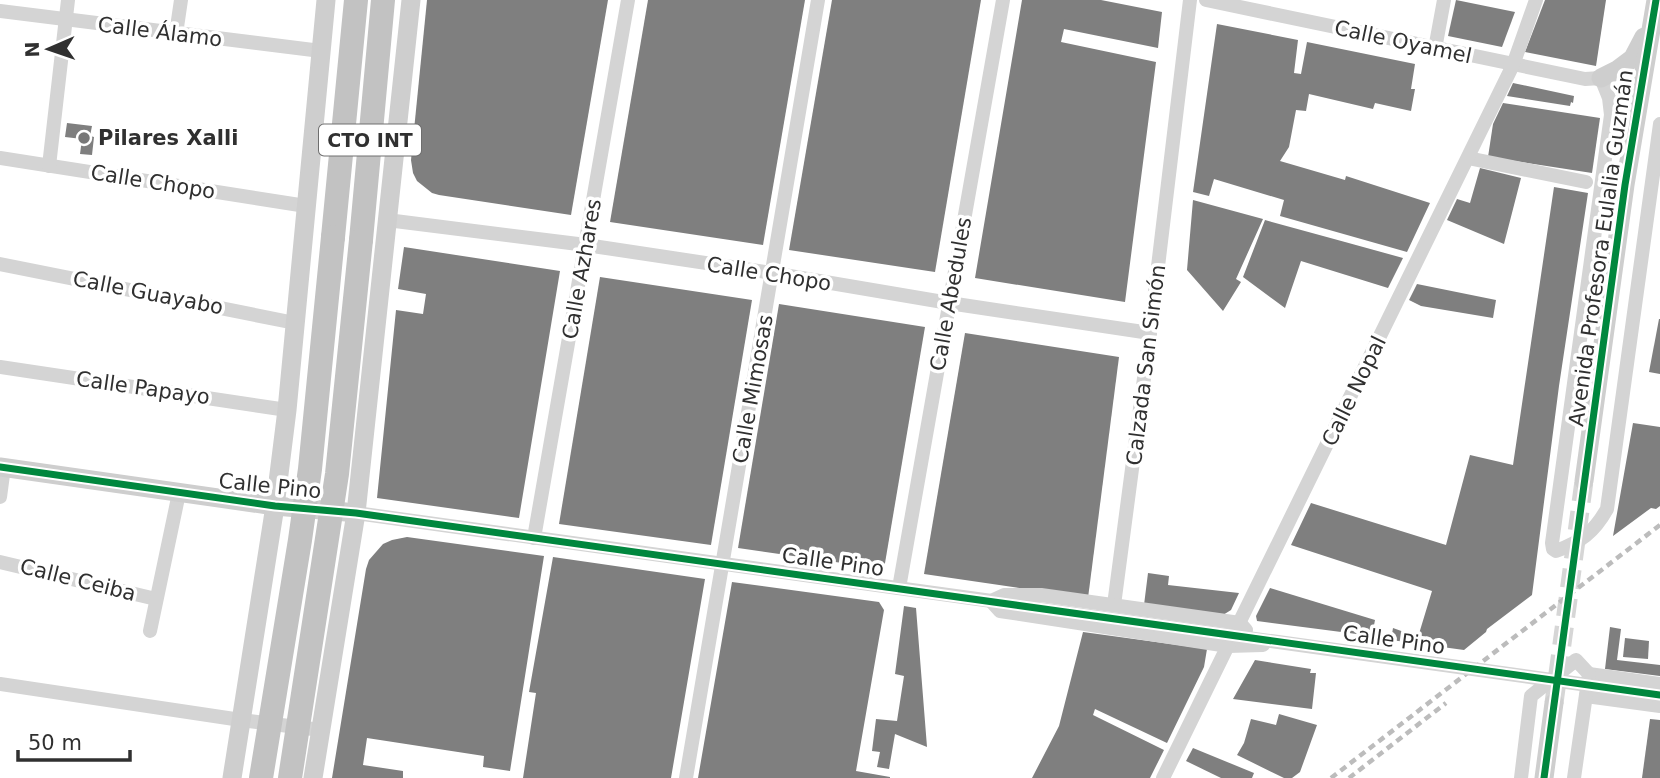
<svg xmlns="http://www.w3.org/2000/svg" width="1660" height="778" font-family="'DejaVu Sans',sans-serif">
<style>
.building{fill:#7f7f7f}
.lines{fill:none;stroke-linecap:round;stroke-linejoin:round}
.secondary-tunnel{stroke:#d6d6d6;stroke-width:19;stroke-dasharray:19 10;stroke-linecap:butt}
.street{stroke:#d4d4d4;stroke-width:14}
.secondary{stroke:#cecece;stroke-width:19}
.highway{stroke:#c2c2c2;stroke-width:24}
.rail{stroke:#bcbcbc;stroke-width:4.5;stroke-dasharray:7 5;stroke-linecap:butt}
.street-bridge{stroke:#d4d4d4;stroke-width:14}
.highway-bridge{stroke:#c2c2c2;stroke-width:24}
.cycleway-casing{stroke:#fff;stroke-width:11}
.cycleway{stroke:#00873e;stroke-width:7}
.poi-dot{fill:#787878;stroke:#fff;stroke-width:2.5}
.labels{text-anchor:middle;stroke-width:7;stroke-linejoin:round;paint-order:stroke}
.shield{fill:#fff;stroke:#6e6e6e;stroke-width:2}
.shield-label{font-size:19px;font-weight:bold;fill:#303030}
.street-label{font-size:21px;fill:#303030;stroke:#fff}
.poi-label{font-size:21px;font-weight:bold;fill:#303030;stroke:#fff;text-anchor:start}
</style>
<rect width="100%" height="100%" fill="#fff"/>
<!-- building -->
<g class="building">
<polygon points="427,0 608,0 571,215 439,195 432,193 417,181 413,173 411,160"/>
<polygon points="648,0 805,0 763,245 610,222"/>
<polygon points="832,0 981,0 935,272 789,250"/>
<polygon points="1022,0 1101,0 1162,12 1158,48 1064,29 1061,42 1156,62 1125,302 975,278"/>
<polygon points="1456,0 1515,12 1502,47 1448,36"/>
<polygon points="1545,0 1606,0 1596,66 1525,52"/>
<polygon points="1217,24 1298,40 1294,73 1301,74 1307,42 1415,64 1411,89 1415,89 1411,111 1375,103 1373,109 1309,94 1306,111 1296,110 1289,147 1280,161 1345,180 1346,176 1430,203 1407,252 1280,216 1284,200 1214,179 1209,196 1193,192"/>
<polygon points="1513,83 1574,96 1573,103 1571,102 1570,106 1507,96"/>
<polygon points="1503,103 1600,118 1592,173 1488,157 1493,124"/>
<polygon points="67,123 92,126 90,136 94,137 92,155 80,154 82,139 65,137"/>
<polygon points="1480,168 1521,178 1504,244 1447,220 1457,199 1470,203"/>
<polygon points="1554,187 1588,193 1559,386 1532,595 1487,629 1486,632 1464,650 1391,640 1393,628 1418,637 1432,591 1291,545 1311,503 1446,545 1470,455 1513,465"/>
<polygon points="1193,200 1263,219 1236,279 1241,282 1223,311 1187,270"/>
<polygon points="1265,220 1345,242 1403,258 1388,288 1301,261 1285,308 1243,277"/>
<polygon points="404,247 560,271 519,518 377,498 396,310 423,314 426,294 398,289"/>
<polygon points="600,277 752,300 711,545 559,524"/>
<polygon points="1417,284 1496,300 1493,318 1421,306 1409,300"/>
<polygon points="779,304 925,327 884,569 738,548"/>
<polygon points="1659,319 1660,319 1660,374 1649,372"/>
<polygon points="965,333 1119,357 1088,598 924,574"/>
<polygon points="1633,423 1660,427 1660,506 1656,509 1651,508 1613,536"/>
<polygon points="407,537 544,556 510,771 483,767 484,756 367,738 363,765 403,771 403,778 332,778 366,569 369,560 383,544 392,540"/>
<polygon points="553,557 705,579 671,778 523,778 536,693 529,692"/>
<polygon points="1148,573 1169,576 1168,585 1239,593 1231,610 1223,615 1144,605"/>
<polygon points="732,582 879,602 884,610 856,771 890,777 890,778 698,778"/>
<polygon points="1270,588 1375,620 1372,636 1257,621 1256,616"/>
<polygon points="904,606 916,608 927,747 895,734 889,769 877,767 880,752 872,751 876,719 897,721 904,676 895,674"/>
<polygon points="1610,627 1621,629 1617,660 1660,665 1660,676 1605,669"/>
<polygon points="1083,632 1207,649 1204,667 1167,743 1095,709 1093,715 1164,750 1150,778 1032,778 1059,726"/>
<polygon points="1625,638 1649,641 1648,659 1623,657"/>
<polygon points="1255,660 1311,669 1310,673 1316,673 1312,709 1233,699"/>
<polygon points="1279,714 1317,725 1300,772 1292,778 1284,778 1237,755 1244,743 1251,719 1276,725"/>
<polygon points="1650,719 1660,720 1660,778 1642,778"/>
<polygon points="1193,748 1254,773 1252,778 1221,778 1186,761"/>
</g>
<g class="lines">
<!-- secondary-tunnel -->
<polyline class="secondary-tunnel" points="1554,703 1584,481"/>
<!-- street -->
<g class="street">
<path d="M 1206,0 L 1585,79 L 1601,78 L 1609,98 L 1611,115 L 1552,543 L 1553,549 L 1556,551 C 1581,542 1594,532 1607,509 L 1660,124"/>
<polyline points="0,11 321,51"/>
<polyline points="176,34 181,0"/>
<polyline points="1435,49 1444,0"/>
<polyline points="0,158 306,206"/>
<polyline points="1468,158 1586,182"/>
<polyline points="49,166 68,0"/>
<polyline points="387,220 586,245 772,273 949,303 1150,333"/>
<polyline points="0,264 295,323"/>
<polyline points="0,367 287,410"/>
<polyline points="0,497 4,467"/>
<polyline points="356,513 999,602"/>
<polyline points="534,538 628,0"/>
<polyline points="0,562 156,599"/>
<polyline points="899,588 1003,0"/>
<polyline points="1114,605 1150,333 1190,0"/>
<polyline points="1246,630 1240,623 1041,595 1004,595 991,601 1000,611 1228,646 1263,645"/>
<polyline points="150,631 179,493"/>
<polyline points="1589,674 1660,684"/>
<polyline points="0,684 241,720 321,730"/>
<polyline points="1586,696 1660,706"/>
<polyline points="686,778 818,0"/>
<polyline points="1163,778 1513,65 1536,0"/>
<polyline points="1521,778 1531,696 1576,660 1589,674 1574,778"/>
</g>
<!-- secondary -->
<g class="secondary">
<polyline points="1601,78 1617,70 1633,58 1644,37"/>
<polyline points="0,467 275,506 346,512"/>
<polyline points="1584,481 1625,185 1656,0"/>
<polyline points="232,778 275,506 287,410 326,0"/>
<polyline points="313,778 356,513 411,0"/>
<polyline points="1544,778 1554,703"/>
</g>
<!-- highway -->
<g class="highway">
<polyline points="333,237 356,0"/>
<polyline points="361,240 383,0"/>
</g>
<!-- rail -->
<g class="rail">
<polyline points="1331,778 1660,525"/>
<polyline points="1349,778 1446,703"/>
</g>
<!-- street-bridge -->
<polyline class="street-bridge" points="1011,605 1660,695"/>
<!-- highway-bridge -->
<g class="highway-bridge">
<polyline points="261,778 300,540 310,469 333,237"/>
<polyline points="290,778 337,474 361,240"/>
</g>
<!-- cycleway casing -->
<g class="cycleway-casing">
<g id="cycleway">
<polyline points="0,467 275,506 356,513 1660,695"/>
<polyline points="1544,778 1625,185 1656,0"/>
</g>
</g>
<!-- cycleway -->
<use href="#cycleway" class="cycleway"/>
</g>
<!-- markers -->
<circle class="poi-dot" cx="84" cy="138" r="7"/>
<g class="labels">
<!-- shield labels -->
<rect class="shield" x="319" y="124.5" width="102" height="31" rx="5"/>
<g class="shield-label">
<text x="370" y="147">CTO INT</text>
</g>
<!-- street labels -->
<g class="street-label">
<text transform="translate(160 32) rotate(7)" y="7">Calle Álamo</text>
<text transform="translate(1403 42) rotate(12)" y="7">Calle Oyamel</text>
<text transform="translate(153 182) rotate(9)" y="7">Calle Chopo</text>
<text transform="translate(1601 248) rotate(-82)" y="7">Avenida Profesora Eulalia Guzmán</text>
<text transform="translate(582 269) rotate(-80)" y="7">Calle Azhares</text>
<text transform="translate(769 274) rotate(9)" y="7">Calle Chopo</text>
<text transform="translate(148 293) rotate(11)" y="7">Calle Guayabo</text>
<text transform="translate(951 294) rotate(-80)" y="7">Calle Abedules</text>
<text transform="translate(1146 365) rotate(-83)" y="7">Calzada San Simón</text>
<text transform="translate(143 388) rotate(8)" y="7">Calle Papayo</text>
<text transform="translate(753 389) rotate(-80)" y="7">Calle Mimosas</text>
<text transform="translate(1354 391) rotate(-64)" y="7">Calle Nopal</text>
<text transform="translate(270 486) rotate(6)" y="7">Calle Pino</text>
<text transform="translate(833 562) rotate(8)" y="7">Calle Pino</text>
<text transform="translate(78 580) rotate(14)" y="7">Calle Ceiba</text>
<text transform="translate(1394 640) rotate(8)" y="7">Calle Pino</text>
</g>
<!-- poi labels -->
<g class="poi-label">
<text x="98" y="145">Pilares Xalli</text>
</g>
</g>
<!-- north arrow -->
<g transform="translate(49 49) rotate(268)" stroke="#ffffff" stroke-width="5" paint-order="stroke">
<path d="M0-5L12 26L0 18L-12 26Z" fill="#303030"/>
<text y="-10" font-size="19" font-weight="bold" text-anchor="middle" fill="#303030">N</text>
</g>
<!-- scale -->
<path d="M18 750v10h112v-10" fill="none" stroke="#303030" stroke-width="3.5"/>
<text x="28" y="750" font-size="21" fill="#303030" stroke="#ffffff" stroke-width="5" paint-order="stroke">50 m</text>
</svg>
